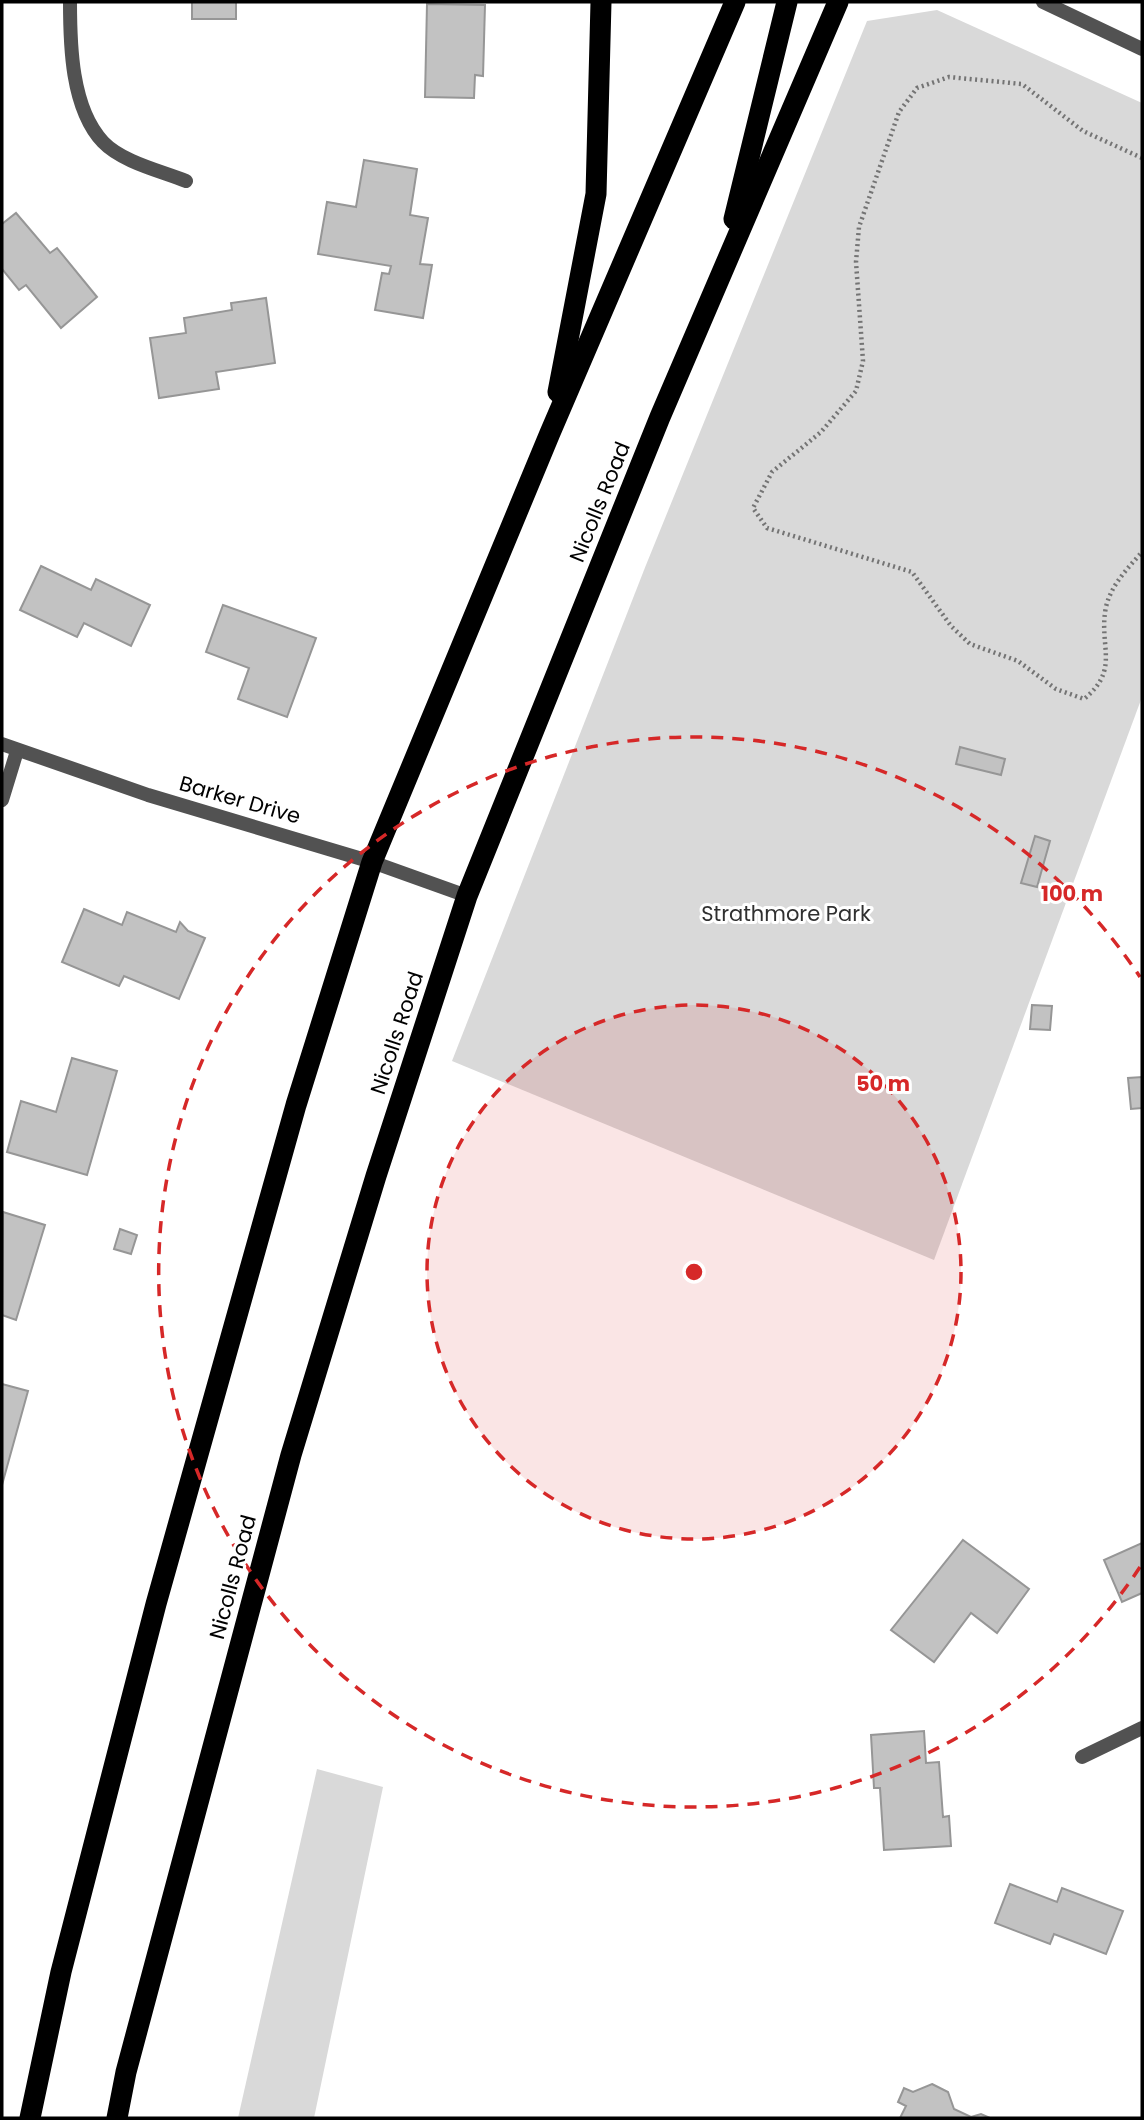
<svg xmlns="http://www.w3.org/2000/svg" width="1144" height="2120" font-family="Poppins,sans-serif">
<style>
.green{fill:#d9d9d9}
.building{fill:#c2c2c2;stroke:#969696;stroke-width:2}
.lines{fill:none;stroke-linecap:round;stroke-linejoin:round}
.path{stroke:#747474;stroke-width:4.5;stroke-dasharray:2 3.5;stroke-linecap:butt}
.street{stroke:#525252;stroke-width:14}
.highway{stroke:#000;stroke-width:21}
.ring{fill:none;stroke:#d62828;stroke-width:3.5;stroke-dasharray:12 9}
.labels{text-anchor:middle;stroke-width:6;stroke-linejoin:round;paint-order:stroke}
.street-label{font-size:21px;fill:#000;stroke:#fff}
.park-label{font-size:21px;fill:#303030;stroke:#fff}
.centre{fill:#d62828;stroke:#fff;stroke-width:3.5}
.ring-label{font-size:21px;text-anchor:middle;font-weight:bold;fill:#d62828;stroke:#fff;stroke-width:6;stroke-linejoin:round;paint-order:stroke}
</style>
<rect width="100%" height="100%" fill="#fff"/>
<!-- green -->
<g class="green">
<polygon points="937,10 1142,103 1142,697 934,1260 452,1061 646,565 867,21"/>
<polygon points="317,1769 383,1787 314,2118 238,2118"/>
</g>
<!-- building -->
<g class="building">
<rect x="192" y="2" width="44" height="17"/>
<polygon points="427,4 485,5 483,76 475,75 474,98 425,97"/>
<polygon points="364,160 417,169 410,215 428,218 420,264 432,265 423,318 375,310 382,273 389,274 391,266 318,254 327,202 356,207"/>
<polygon points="16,213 50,253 57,248 97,297 61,328 26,285 19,290 2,269 2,224"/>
<polygon points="266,298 275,363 216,372 219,389 159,398 150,338 186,333 184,318 232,310 231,303"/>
<polygon points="41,566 91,590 96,579 150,605 131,646 84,623 77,637 20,610"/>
<polygon points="223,605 316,638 287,717 238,699 249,668 206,652"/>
<polygon points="960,747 1005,759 1001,775 956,764"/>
<polygon points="1035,836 1050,841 1037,887 1021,883"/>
<polygon points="84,909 122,925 127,912 176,932 180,922 188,931 205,938 179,999 124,976 119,986 62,962"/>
<polygon points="1032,1005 1052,1006 1050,1030 1030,1029"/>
<polygon points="72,1058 117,1071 87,1175 7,1152 21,1101 56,1112"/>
<polygon points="1142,1077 1142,1108 1131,1109 1128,1078"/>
<polygon points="3,1212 45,1225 16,1320 2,1315"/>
<polygon points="120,1229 137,1235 131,1254 114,1249"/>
<polygon points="2,1384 28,1391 2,1485"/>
<polygon points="963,1540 1029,1589 997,1633 971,1613 934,1662 891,1630"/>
<polygon points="1142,1543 1142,1593 1122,1602 1104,1560"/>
<polygon points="924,1731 926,1763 939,1762 943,1817 949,1816 951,1846 884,1850 880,1788 874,1788 871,1735"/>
<polygon points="1010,1884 1057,1902 1062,1888 1123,1911 1106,1954 1054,1934 1050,1944 995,1923"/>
<polygon points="932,2084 948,2092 954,2109 971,2117 981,2114 990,2118 900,2118 906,2106 898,2102 904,2088 913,2092"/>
</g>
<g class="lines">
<!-- path -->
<path class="path" d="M 1142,158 L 1083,131 L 1022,84 L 949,77 L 917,88 L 899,112 L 859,227 L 856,262 L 863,361 L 856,391 L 821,432 L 772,472 L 753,508 L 767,528 L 912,572 L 951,626 L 970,644 L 1018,661 L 1056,689 L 1084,699 C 1121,669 1098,646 1106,607 C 1111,585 1128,568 1142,552"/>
<!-- street -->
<g class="street">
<path d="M 70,2 C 70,44 71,108 103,142 C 122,162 161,171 186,181"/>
<polyline points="1043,2 1142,49"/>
<polyline points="2,744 148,795 372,862 467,896"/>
<polyline points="2,800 17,751"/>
<polyline points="1082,1757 1142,1728"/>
</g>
<!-- highway -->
<g class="highway">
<polyline points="734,219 787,2"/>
<polyline points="558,392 596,194 601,2"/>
<polyline points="30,2118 61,1972 156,1604 296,1105 372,862 550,433 735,2"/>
<polyline points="117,2118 126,2072 291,1455 376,1176 467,896 660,417 838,2"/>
</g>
</g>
<!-- distance rings -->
<circle cx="694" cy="1272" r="267" fill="#d62828" fill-opacity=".12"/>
<g class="ring">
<circle cx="694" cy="1272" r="267"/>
<path d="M1140 1567A535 535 0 1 1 1140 977"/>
</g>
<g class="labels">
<!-- street labels -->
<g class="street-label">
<text transform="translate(600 502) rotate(-68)" y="7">Nicolls Road</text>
<text transform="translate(240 800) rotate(16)" y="7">Barker Drive</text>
<text transform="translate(397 1033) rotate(-72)" y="7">Nicolls Road</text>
<text transform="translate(233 1577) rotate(-75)" y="7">Nicolls Road</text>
</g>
<!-- park labels -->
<g class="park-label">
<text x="786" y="921">Strathmore Park</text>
</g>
</g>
<circle cx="694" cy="1272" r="10" class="centre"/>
<g class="ring-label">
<text x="1072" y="901">100 m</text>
<text x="883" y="1091">50 m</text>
</g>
<!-- border -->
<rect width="1144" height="2120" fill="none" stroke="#000000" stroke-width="7"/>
</svg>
